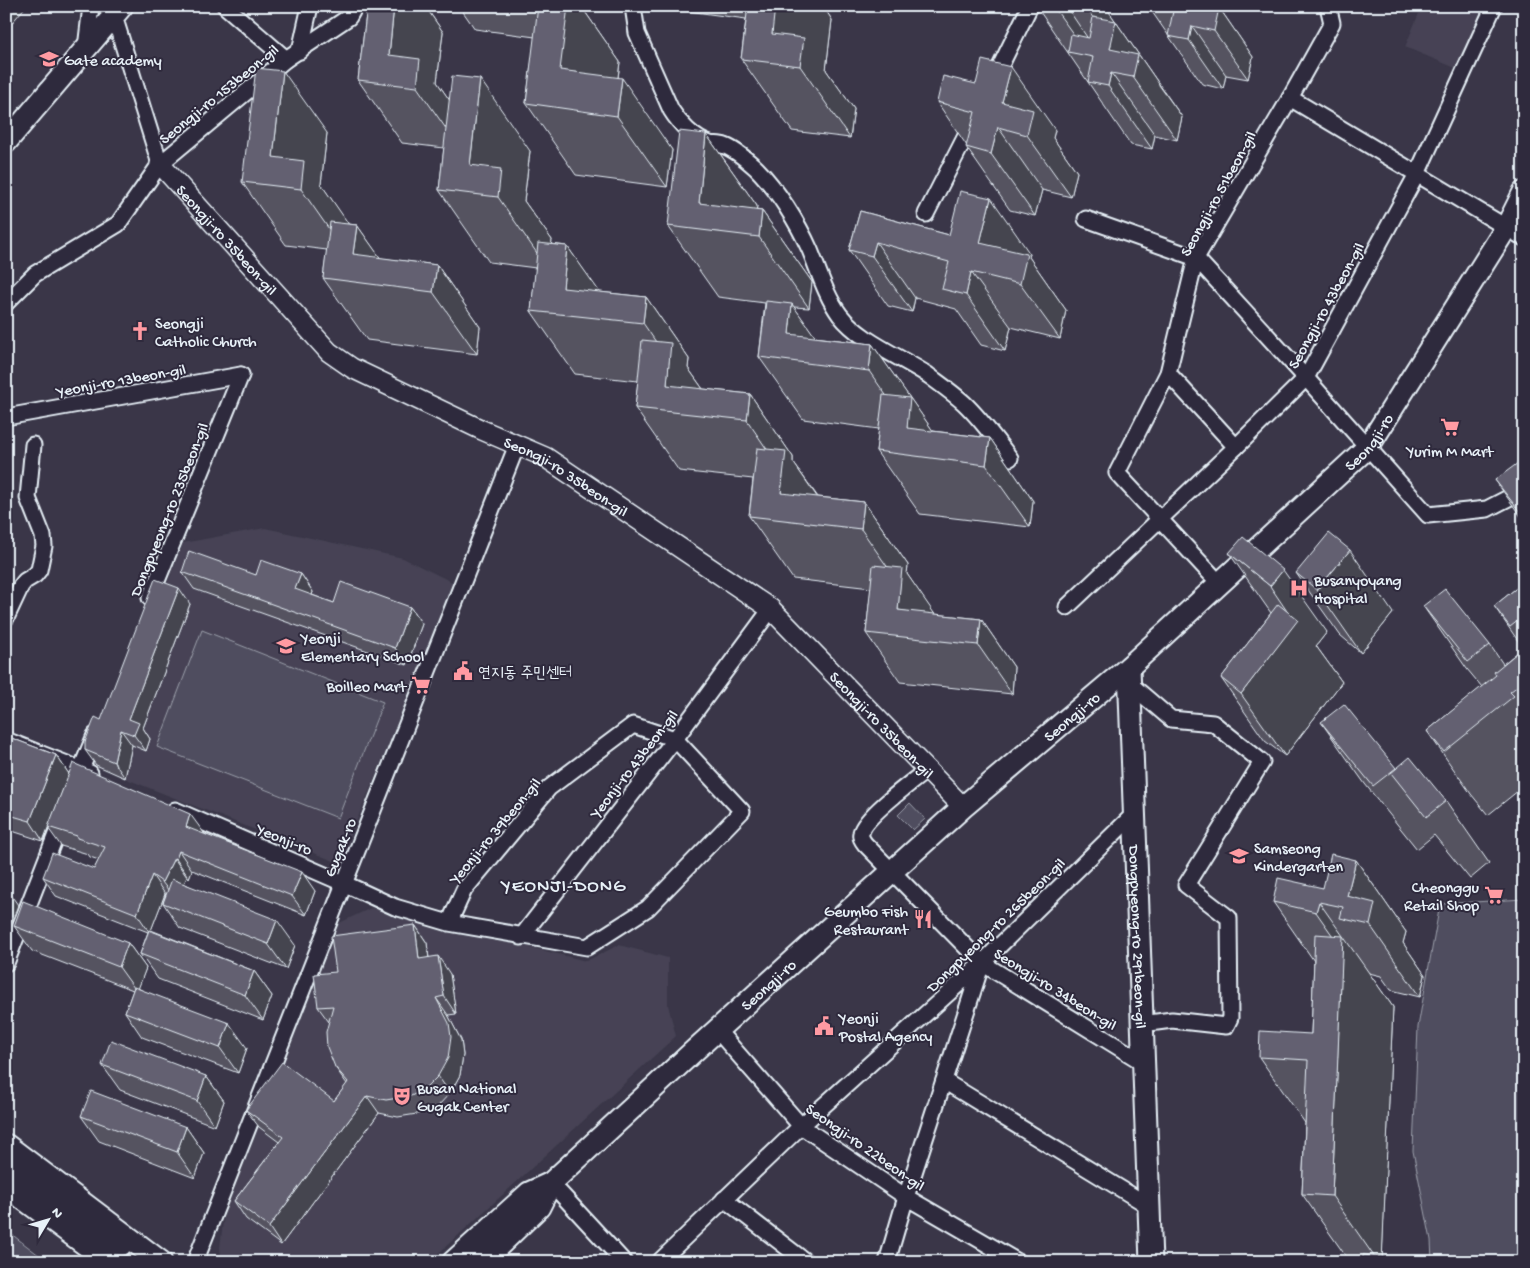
<svg xmlns="http://www.w3.org/2000/svg" width="1530" height="1268" font-family="'Gochi Hand','Poor Story',sans-serif">
<style>
.built{fill:#464354}
.green{fill:#504e5f;stroke:#9ca0ac}
.lines{fill:none;stroke-linecap:round;stroke-linejoin:round}
.minor-casing{stroke:#e8f1f8;stroke-width:19}
.tertiary-casing{stroke:#e8f1f8;stroke-width:22}
.secondary-casing{stroke:#e8f1f8;stroke-width:25}
.minor{stroke:#2f2a3d;stroke-width:15}
.tertiary{stroke:#2f2a3d;stroke-width:19}
.secondary{stroke:#2f2a3d;stroke-width:21}
.wall{fill:#555361;stroke:#e8f1f8}
.shaded-wall{fill:#45444f;stroke:#e8f1f8}
.building{fill:#636171;stroke:#e8f1f8}
.labels{text-anchor:middle;stroke-width:4;stroke-linejoin:round;paint-order:stroke}
.poi-label{font-size:16px;fill:#e8f1f8;stroke:#2f2a3d;text-anchor:start}
.street-label{font-size:16px;fill:#e8f1f8;stroke:#2f2a3d}
.quarter-label{font-size:19px;letter-spacing:1px;fill:#e8f1f8;stroke:#2f2a3d}
</style>
<rect width="100%" height="100%" fill="#3a3648"/>
<filter id="ink" filterUnits="userSpaceOnUse"><feTurbulence type="fractalNoise" baseFrequency=".02" numOctaves="2"/><feDisplacementMap in="SourceGraphic" scale="10" xChannelSelector="R" yChannelSelector="G"/><feConvolveMatrix kernelMatrix="1 2 1 2 8 2 1 2 1" color-interpolation-filters="sRGB"/></filter>
<g filter="url(#ink)">
<!-- built -->
<g class="built">
<polygon points="1422,6 1485,6 1458,69 1405,47"/>
<polygon points="265,528 403,558 456,584 339,863 96,767 183,543"/>
<polygon points="371,908 586,961 619,945 668,958 668,1005 676,1036 429,1262 222,1262 220,1248 224,1214 237,1175 333,926"/>
</g>
<!-- green -->
<g class="green">
<polygon points="202,630 383,702 338,818 157,747"/>
<polygon points="910,803 925,819 913,830 898,815"/>
<polygon points="1524,899 1524,1262 1432,1262 1431,1240 1413,1151 1418,1027 1440,904"/>
<polygon points="6,1230 48,1262 6,1262"/>
</g>
<g class="lines">
<!-- minor casing -->
<g class="minor-casing">
<g id="minor">
<polyline points="225,6 286,59"/>
<path d="M 635,6 L 634,13 L 637,33 L 671,110 C 679,123 694,139 710,144 C 715,145 720,144 725,146 C 736,150 747,160 756,168 C 777,189 798,223 810,250 C 819,272 826,296 840,315 C 860,341 901,357 928,375 C 940,384 953,393 964,403 C 981,419 996,440 1010,458"/>
<polyline points="114,16 160,164"/>
<polyline points="86,48 91,6"/>
<polyline points="300,51 310,6"/>
<polyline points="993,81 1030,6"/>
<polyline points="1290,98 1524,238"/>
<polyline points="926,214 973,122"/>
<polyline points="1086,219 1196,258 1306,378 1428,515 1487,509 1524,490"/>
<polyline points="6,303 35,274 118,224 160,164 286,59 349,17 355,6"/>
<polyline points="1168,373 1236,447"/>
<polyline points="6,417 241,375"/>
<polyline points="1220,584 1117,473 1168,373 1196,258 1290,98 1332,23 1328,6"/>
<polyline points="150,598 241,375"/>
<polyline points="1067,607 1236,447 1306,378 1417,174 1494,6"/>
<polyline points="6,618 21,586 25,581 35,575 39,570 44,546 43,536 28,498 33,445"/>
<polyline points="1130,684 1171,719 1213,723 1262,762 1186,885 1229,918 1230,1018 1226,1026 1172,1020 1142,1024"/>
<polyline points="6,740 90,773"/>
<path d="M 927,770 C 913,781 864,817 861,833 C 860,837 862,840 865,844 L 982,963 L 1144,1063"/>
<polyline points="77,779 95,735"/>
<polyline points="175,810 343,883 395,907 449,923 587,947 648,908 742,811 675,739 633,725 549,788 464,890 449,923"/>
<polyline points="521,937 675,739 771,609"/>
<polyline points="6,963 62,819"/>
<polyline points="717,1030 801,1126 906,1197 1018,1262"/>
<polyline points="944,1081 1149,1206"/>
<polyline points="551,1183 624,1262"/>
<polyline points="724,1199 806,1262"/>
<polyline points="195,1262 517,445"/>
<polyline points="659,1262 801,1126 982,963 1134,814"/>
<polyline points="887,1262 906,1197 982,963"/>
</g>
</g>
<!-- tertiary casing -->
<g class="tertiary-casing">
<g id="tertiary">
<path id="s1" d="M 160,164 L 329,352 L 352,368 L 482,430 L 545,457 L 771,609 L 963,807"/>
</g>
</g>
<!-- secondary casing -->
<g class="secondary-casing">
<g id="secondary">
<polyline points="6,142 122,6"/>
<path id="s2" d="M 1129,667 L 1151,1262"/>
<polyline points="6,1145 161,1262"/>
<polyline points="6,1165 86,1226 121,1245"/>
<polyline points="6,1186 109,1262"/>
<path id="s3" d="M 453,1262 L 529,1193 L 551,1183 L 695,1050 L 963,807 L 1129,667 L 1368,447 L 1506,228 L 1524,192"/>
<polyline points="482,1262 539,1207 551,1183"/>
</g>
</g>
<!-- minor -->
<use href="#minor" class="minor"/>
<!-- tertiary -->
<use href="#tertiary" class="tertiary"/>
<!-- secondary -->
<use href="#secondary" class="secondary"/>
</g>
<!-- wall -->
<g class="wall">
<polygon points="367,6 425,6 443,32 437,82 450,101 530,151 524,201 552,240 551,244 567,246 599,292 646,297 689,359 688,368 703,389 750,394 793,457 793,462 818,497 864,502 908,565 907,574 934,614 981,619 1014,667 1012,694 900,682 866,633 871,588 793,579 749,516 753,479 679,471 635,408 638,381 575,374 531,311 536,268 489,262 439,190 444,148 402,143 358,80"/>
<polygon points="459,6 581,6 620,62 618,78 672,150 667,187 576,175 526,103 535,37 475,29"/>
<polygon points="685,6 823,6 832,20 826,70 854,109 850,138 792,131 741,59 746,19 688,11"/>
<polygon points="992,6 1004,6 1004,8"/>
<polygon points="1036,6 1105,6 1182,117 1177,140 1155,135 1152,149 1131,145"/>
<polygon points="1148,6 1218,6 1253,57 1248,79 1226,75 1223,89 1202,84"/>
<polygon points="937,102 1055,130 1053,138 1077,172 1071,197 1042,190 1035,216 1010,210 966,147 967,146"/>
<polygon points="327,133 321,184 348,224 357,225 380,258 437,265 480,327 477,354 367,340 323,278 327,250 286,245 242,182"/>
<polygon points="706,134 757,206 756,210 762,211 812,282 809,308 794,307 815,337 872,344 933,431 990,438 1033,501 1030,527 920,514 876,451 879,429 803,419 759,357 765,303 718,297 668,226"/>
<polygon points="860,211 949,235 1030,254 1029,257 1066,310 1060,339 1011,327 1005,351 981,345 956,309 915,298 912,312 888,306 849,250"/>
<polygon points="1524,471 1524,521 1495,480"/>
<polygon points="1229,553 1327,632 1316,646 1342,682 1285,756 1265,741 1221,678 1271,613"/>
<polygon points="182,572 256,575 301,574 313,592 312,595 334,603 410,607 422,624 407,665 194,589"/>
<polygon points="1296,573 1393,613 1361,653 1340,635"/>
<polygon points="1524,582 1524,786 1488,815 1471,794 1427,731 1482,687 1467,669 1423,606 1490,645 1503,664 1523,648 1494,606"/>
<polygon points="190,604 143,728 150,739 146,751 132,745 125,778 96,765 85,750 101,720"/>
<polygon points="1321,722 1396,768 1446,801 1489,863 1470,879 1434,835 1417,849 1365,784"/>
<polygon points="6,736 56,755 69,774 204,833 203,833 315,891 306,915 192,870 189,878 187,877 184,883 295,945 286,969 180,928 163,903 166,894 165,894 151,930 254,971 272,996 263,1020 158,979 140,954 148,932 56,896 43,877 94,869 99,860 90,857 88,854 61,846 48,828 43,841 6,829"/>
<polygon points="1356,860 1406,932 1403,943 1425,975 1420,997 1391,990 1381,976 1369,973 1393,1007 1382,1257 1391,1258 1393,1262 1350,1262 1302,1194 1305,1123 1259,1057 1311,1034 1314,961 1273,902 1323,888"/>
<polygon points="415,925 427,943 429,958 450,974 456,1014 448,1015 461,1040 463,1055 460,1075 450,1093 438,1106 423,1113 398,1117 379,1113 281,1245 246,1219 234,1201 279,1142 259,1127 246,1110 334,1101 347,1084 335,1067 329,1022 318,1007 336,972"/>
<polygon points="14,926 128,943 146,968 138,988 247,1048 238,1073 142,1037 125,1012 133,990 32,951"/>
<polygon points="102,1065 206,1076 224,1101 215,1126 120,1090"/>
<polygon points="81,1116 186,1127 204,1153 195,1178 99,1141"/>
</g>
<!-- shaded-wall -->
<g class="shaded-wall">
<polygon points="6,6 26,6 6,30"/>
<polygon points="394,6 425,6 443,32 437,82 464,121 461,150 417,87 389,55"/>
<polygon points="542,6 581,6 620,62 613,115 560,70"/>
<polygon points="768,6 823,6 832,20 826,70 854,109 850,138 800,66 772,34"/>
<polygon points="1053,6 1066,6 1099,55 1093,57 1089,56"/>
<polygon points="1085,6 1105,6 1159,84 1159,85 1182,117 1177,140 1133,77 1110,49 1111,44"/>
<polygon points="1193,6 1218,6 1253,57 1248,79 1214,31"/>
<polygon points="1192,26 1226,75 1223,89 1189,40"/>
<polygon points="1011,67 1055,130 1053,138 1077,172 1071,197 1027,135 1002,102"/>
<polygon points="283,71 327,133 321,184 348,223 345,252 301,189 273,157"/>
<polygon points="1111,73 1155,135 1152,149 1108,86"/>
<polygon points="622,78 672,150 667,187 617,116"/>
<polygon points="480,79 530,151 524,201 552,240 548,269 498,197 470,165"/>
<polygon points="998,127 1042,190 1035,216 991,154"/>
<polygon points="706,134 757,206 753,236 699,203"/>
<polygon points="991,198 1030,254 1029,257 1066,310 1060,339 1020,284 980,243"/>
<polygon points="762,211 812,282 809,308 759,237"/>
<polygon points="357,225 401,287 353,254"/>
<polygon points="876,242 915,298 912,312 872,256"/>
<polygon points="567,246 611,308 563,288"/>
<polygon points="437,265 480,327 477,354 433,292"/>
<polygon points="971,272 1011,327 1005,351 966,295"/>
<polygon points="646,297 689,359 688,368 715,406 667,385 669,361 643,323"/>
<polygon points="792,304 836,366 789,334"/>
<polygon points="872,344 910,398 954,461 907,428 907,425 869,371"/>
<polygon points="750,394 793,457 793,462 829,514 781,493 783,473 747,420"/>
<polygon points="990,438 1033,501 1030,527 986,465"/>
<polygon points="864,502 908,565 907,574 936,616 898,610 900,585 861,529"/>
<polygon points="1350,550 1393,613 1361,653 1317,590"/>
<polygon points="1283,570 1327,632 1316,646 1342,682 1285,756 1241,694 1295,623 1270,586"/>
<polygon points="301,574 313,592 308,607 295,589"/>
<polygon points="179,588 190,604 143,728 150,739 146,751 134,735 129,719"/>
<polygon points="410,607 422,624 407,665 395,648"/>
<polygon points="981,619 1014,667 1012,694 978,645"/>
<polygon points="121,730 132,745 125,778 114,762"/>
<polygon points="56,755 69,774 43,841 30,821"/>
<polygon points="190,814 204,833 200,846 186,827"/>
<polygon points="179,851 192,870 189,878 176,859"/>
<polygon points="174,858 187,877 176,900 162,882"/>
<polygon points="1356,860 1406,932 1403,943 1425,975 1420,997 1370,925 1347,896"/>
<polygon points="302,872 315,891 306,915 292,896"/>
<polygon points="152,875 165,894 150,933 137,914"/>
<polygon points="6,888 18,905 6,938"/>
<polygon points="1319,902 1393,1007 1382,1262 1378,1262 1332,1196 1342,949 1316,912"/>
<polygon points="277,920 295,945 286,969 268,944"/>
<polygon points="415,925 427,943 431,976 419,959"/>
<polygon points="128,943 146,968 137,992 119,967"/>
<polygon points="438,956 450,974 456,1014 444,996"/>
<polygon points="254,971 272,996 263,1020 245,995"/>
<polygon points="436,998 448,1015 461,1040 463,1055 460,1075 450,1093 438,1076"/>
<polygon points="229,1023 247,1048 238,1073 220,1048"/>
<polygon points="206,1076 224,1101 215,1126 197,1101"/>
<polygon points="367,1096 379,1113 281,1245 269,1227"/>
<polygon points="186,1127 204,1153 195,1178 177,1152"/>
</g>
<!-- building -->
<g class="building">
<polygon points="367,6 394,6 389,55 420,59 417,87 358,80"/>
<polygon points="538,6 568,6 560,70 622,78 617,116 526,103"/>
<polygon points="748,6 775,6 772,34 804,38 800,66 741,59"/>
<polygon points="1149,6 1207,6 1219,8 1214,31 1192,26 1189,40 1168,36 1173,11"/>
<polygon points="1093,17 1116,21 1110,49 1138,55 1133,77 1111,73 1108,86 1088,82 1093,57 1068,52 1071,34 1089,38"/>
<polygon points="982,60 1011,67 1002,102 1033,110 1027,135 998,127 991,154 966,147 975,112 937,102 943,76 976,84"/>
<polygon points="256,68 283,71 273,157 304,161 301,189 242,182"/>
<polygon points="452,76 480,79 470,165 501,169 498,197 439,190"/>
<polygon points="679,131 706,134 699,203 762,211 759,237 668,226"/>
<polygon points="960,191 991,198 980,243 1027,254 1020,284 971,272 966,295 942,289 949,262 876,242 872,256 849,250 860,211 949,235"/>
<polygon points="330,222 357,225 353,254 437,265 433,292 323,278"/>
<polygon points="538,243 567,246 563,288 646,297 643,323 531,311"/>
<polygon points="766,301 792,304 789,334 872,344 869,371 759,357"/>
<polygon points="642,340 671,343 667,385 750,394 747,420 635,408"/>
<polygon points="883,395 910,398 907,428 990,438 986,465 876,451"/>
<polygon points="757,448 786,451 781,493 864,502 861,529 749,516"/>
<polygon points="1518,463 1524,471 1524,517 1495,480"/>
<polygon points="1329,533 1350,550 1317,590 1296,573"/>
<polygon points="1243,537 1283,570 1270,586 1229,553"/>
<polygon points="189,551 256,575 261,560 301,574 295,589 334,603 341,582 410,607 395,648 182,572"/>
<polygon points="873,565 902,568 898,610 981,619 978,645 866,633"/>
<polygon points="155,579 179,588 129,719 139,723 134,735 121,730 114,762 85,750 85,742 95,717 101,720"/>
<polygon points="1524,582 1524,616 1510,627 1494,606"/>
<polygon points="1445,589 1490,645 1468,662 1423,606"/>
<polygon points="1278,604 1298,620 1241,694 1221,678"/>
<polygon points="1524,647 1524,681 1510,692 1514,696 1444,752 1427,731 1496,675 1494,672"/>
<polygon points="1344,704 1396,768 1373,786 1321,722"/>
<polygon points="6,736 56,755 30,821 6,814"/>
<polygon points="1410,757 1446,801 1426,817 1391,773"/>
<polygon points="73,763 190,814 186,827 302,872 292,896 179,851 176,859 174,858 162,882 152,875 137,914 43,877 52,853 94,869 105,847 77,838 77,836 48,827"/>
<polygon points="1331,854 1356,860 1347,896 1375,903 1370,925 1340,918 1343,907 1319,902 1316,912 1273,902 1278,878 1323,888"/>
<polygon points="172,879 277,920 268,944 163,903"/>
<polygon points="23,901 128,943 119,967 14,926"/>
<polygon points="415,925 419,959 438,956 444,996 436,998 449,1023 451,1037 448,1058 438,1076 425,1089 411,1096 386,1100 367,1096 269,1227 234,1201 283,1137 246,1110 282,1062 334,1101 348,1082 335,1067 327,1047 326,1032 333,1006 318,1007 314,974 336,972 331,936"/>
<polygon points="149,930 254,971 245,995 140,954"/>
<polygon points="1315,934 1343,936 1332,1196 1302,1194 1308,1060 1259,1057 1260,1031 1311,1034"/>
<polygon points="134,987 229,1023 220,1048 125,1012"/>
<polygon points="111,1040 206,1076 197,1101 102,1065"/>
<polygon points="91,1091 186,1127 177,1152 81,1116"/>
<polygon points="1363,1255 1391,1258 1390,1262 1363,1262"/>
</g>
</g>
<!-- icons -->
<defs>
<g id="school-bare" transform="scale(1.5)"><path d="M0-5L7-2L0 1L-7-2ZM-4 1L0 2.5L4 1V4Q0 6-4 4Z" fill="#ff9aa2" stroke="#2f2a3d" stroke-width="2.5" paint-order="stroke"/></g>
<g id="church-bare" transform="scale(1.5)"><path d="M-1.2-6h2.4v3.5h3.3v2.4h-3.3V6h-2.4V-.1h-3.3v-2.4h3.3Z" fill="#ff9aa2" stroke="#2f2a3d" stroke-width="2.5" paint-order="stroke"/></g>
<g id="supermarket-bare" transform="scale(1.5)"><path d="M-6-5.5h2.5l.6 2H6L4.5 2H-2.5L-4.4-4H-6ZM-1.5 3.2a1.3 1.3 0 1 0 .1 0ZM3 3.2a1.3 1.3 0 1 0 .1 0Z" fill="#ff9aa2" stroke="#2f2a3d" stroke-width="2.5" paint-order="stroke"/></g>
<g id="hospital-bare" transform="scale(1.5)"><path d="M-5-5h3v3.5h4V-5h3V5h-3V1.5h-4V5h-3Z" fill="#ff9aa2" stroke="#2f2a3d" stroke-width="2.5" paint-order="stroke"/></g>
<g id="civic-bare" transform="scale(1.5)"><path d="M-.6-6.5H3V-4.5H.6V-3L4-1V1h2V6H-6V1h2V-1L-.6-3ZM-1.2 2.5V6h2.4V2.5Z" fill="#ff9aa2" stroke="#2f2a3d" stroke-width="2.5" paint-order="stroke"/></g>
<g id="restaurant-bare" transform="scale(1.5)"><path d="M-5-6h1v4h1v-4h1v4h1v-4h1v5L-1.5 .5V6h-2V.5L-5-1ZM5-6V6H3V1.5H1.5Q1.5-4 5-6Z" fill="#ff9aa2" stroke="#2f2a3d" stroke-width="2.5" paint-order="stroke"/></g>
<g id="theatre-bare" transform="scale(1.5)"><path d="M-5-5.5Q0-4 5-5.5V0Q5 5 0 6Q-5 5-5 0ZM-3.3-2.5H-1v1.5H-3.3ZM1-2.5H3.3v1.5H1ZM-2.8 1Q0 5.5 2.8 1Z" fill="#ff9aa2" stroke="#2f2a3d" stroke-width="2.5" paint-order="stroke"/></g>
</defs>
<g fill-rule="evenodd">
<use href="#school-bare" x="49" y="59"/>
<use href="#church-bare" x="140" y="331"/>
<use href="#supermarket-bare" x="1450" y="427"/>
<use href="#hospital-bare" x="1299" y="588"/>
<use href="#school-bare" x="286" y="646"/>
<use href="#civic-bare" x="463" y="671"/>
<use href="#supermarket-bare" x="421" y="685"/>
<use href="#school-bare" x="1239" y="856"/>
<use href="#supermarket-bare" x="1494" y="895"/>
<use href="#restaurant-bare" x="923" y="919"/>
<use href="#civic-bare" x="824" y="1026"/>
<use href="#theatre-bare" x="402" y="1096"/>
</g>
<g class="labels">
<!-- poi labels -->
<g class="poi-label">
<text x="64" y="65">Gate academy</text>
<text x="155" y="328">Seongji<tspan x="155" dy="18">Catholic Church</tspan></text>
<text x="1450" y="456" text-anchor="middle">Yurim M Mart</text>
<text x="1314" y="585">Busanyoyang<tspan x="1314" dy="18">Hospital</tspan></text>
<text x="301" y="643">Yeonji<tspan x="301" dy="18">Elementary School</tspan></text>
<text x="478" y="677">연지동 주민센터</text>
<text x="406" y="691" text-anchor="end">Boilleo Mart</text>
<text x="1254" y="853">Samseong<tspan x="1254" dy="18">Kindergarten</tspan></text>
<text x="1479" y="892" text-anchor="end">Cheonggu<tspan x="1479" dy="18">Retail Shop</tspan></text>
<text x="908" y="916" text-anchor="end">Geumbo Fish<tspan x="908" dy="18">Restaurant</tspan></text>
<text x="839" y="1023">Yeonji<tspan x="839" dy="18">Postal Agency</tspan></text>
<text x="417" y="1093">Busan National<tspan x="417" dy="18">Gugak Center</tspan></text>
</g>
<!-- street labels -->
<g class="street-label">
<text transform="translate(218 93) rotate(-39)" y="6">Seongji-ro 153beon-gil</text>
<text transform="translate(1217 193) rotate(-61)" y="6">Seongji-ro 51beon-gil</text>
<text dy="6" stroke="none"><textPath href="#s1" startOffset="101">Seongji-ro 35beon-gil</textPath></text>
<text transform="translate(1325 305) rotate(-61)" y="6">Seongji-ro 43beon-gil</text>
<text transform="translate(121 379) rotate(-10)" y="6">Yeonji-ro 13beon-gil</text>
<text dy="6" stroke="none"><textPath href="#s3" startOffset="1231">Seongji-ro</textPath></text>
<text dy="6" stroke="none"><textPath href="#s1" startOffset="521">Seongji-ro 35beon-gil</textPath></text>
<text transform="translate(168 509) rotate(-68)" y="6">Dongpyeong-ro 235beon-gil</text>
<text dy="6" stroke="none"><textPath href="#s3" startOffset="826">Seongji-ro</textPath></text>
<text dy="6" stroke="none"><textPath href="#s1" startOffset="926">Seongji-ro 35beon-gil</textPath></text>
<text transform="translate(633 763) rotate(-52)" y="6">Yeonji-ro 43beon-gil</text>
<text transform="translate(494 830) rotate(-50)" y="6">Yeonji-ro 39beon-gil</text>
<text transform="translate(285 838) rotate(23)" y="6">Yeonji-ro</text>
<text transform="translate(339 847) rotate(-68)" y="6">Gugak-ro</text>
<text transform="translate(995 924) rotate(-44)" y="6">Dongpyeong-ro 265beon-gil</text>
<text dy="6" stroke="none"><textPath href="#s2" startOffset="270">Dongpyeong-ro 291beon-gil</textPath></text>
<text dy="6" stroke="none"><textPath href="#s3" startOffset="421">Seongji-ro</textPath></text>
<text transform="translate(1056 988) rotate(32)" y="6">Seongji-ro 34beon-gil</text>
<text transform="translate(866 1146) rotate(35)" y="6">Seongji-ro 22beon-gil</text>
</g>
<!-- quarter labels -->
<g class="quarter-label">
<text x="564" y="891">YEONJI-DONG</text>
</g>
</g>
<!-- margin -->
<rect width="1530" height="1268" fill="none" stroke="#2f2a3d" stroke-width="25"/>
<rect x="12" y="12" width="1505" height="1243" fill="none" stroke="#e8f1f8" stroke-width="2" filter="url(#ink)"/>
<!-- north arrow -->
<g transform="translate(48 1220) rotate(52)" stroke="#2f2a3d" stroke-width="4" paint-order="stroke">
<path d="M0-4L9 19L0 12L-9 19Z" fill="#e8f1f8"/>
<text y="-8" font-size="14" font-weight="bold" text-anchor="middle" fill="#e8f1f8">N</text>
</g>
</svg>
